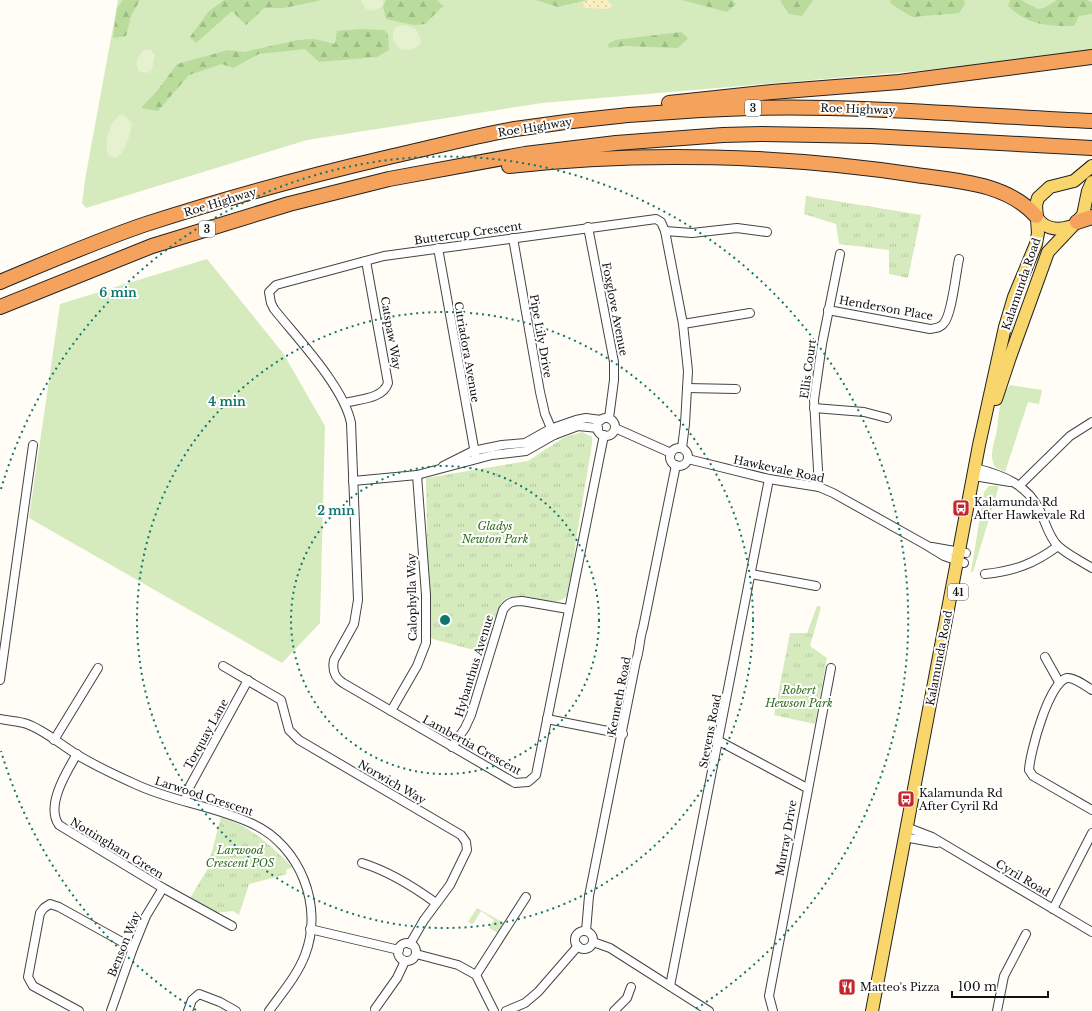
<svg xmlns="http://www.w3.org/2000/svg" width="1092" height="1011" font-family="'Libre Baskerville',serif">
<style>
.grass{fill:#d5ebbd}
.forest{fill:url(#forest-firs)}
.sand{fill:url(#sand-dots)}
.park{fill:url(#park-tufts)}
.pitch{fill:#e6f2cf}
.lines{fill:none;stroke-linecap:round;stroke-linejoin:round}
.street-casing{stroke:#444;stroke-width:10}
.primary-casing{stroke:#222;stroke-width:14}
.highway-casing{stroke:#222;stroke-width:16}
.street{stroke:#fff;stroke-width:8}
.primary{stroke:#f9d66b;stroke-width:12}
.highway{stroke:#f5a25d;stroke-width:14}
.ring{fill:none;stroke:#0f766e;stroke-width:2;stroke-dasharray:2 4}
.labels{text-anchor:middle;stroke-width:4;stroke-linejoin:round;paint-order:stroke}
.shield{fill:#fff;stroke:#585858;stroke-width:1}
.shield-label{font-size:10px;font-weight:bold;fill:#111}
.street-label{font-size:11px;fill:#111;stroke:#fff}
.poi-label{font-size:11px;fill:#111;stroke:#fff;text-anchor:start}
.park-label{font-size:11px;font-style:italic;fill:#2f6b1f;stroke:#fff}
.centre{fill:#0f766e;stroke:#fff;stroke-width:2}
.ring-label{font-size:12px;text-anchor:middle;font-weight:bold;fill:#0f766e;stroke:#fff;stroke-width:4;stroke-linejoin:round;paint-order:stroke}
</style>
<defs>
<pattern id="forest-firs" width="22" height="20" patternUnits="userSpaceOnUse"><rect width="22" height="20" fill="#b9dc9c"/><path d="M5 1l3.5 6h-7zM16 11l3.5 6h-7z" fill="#9ebc85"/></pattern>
<pattern id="sand-dots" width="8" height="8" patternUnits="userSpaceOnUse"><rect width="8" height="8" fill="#fbeec1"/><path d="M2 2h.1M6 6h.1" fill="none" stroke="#d6cba5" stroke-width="1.8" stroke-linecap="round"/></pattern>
<pattern id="park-tufts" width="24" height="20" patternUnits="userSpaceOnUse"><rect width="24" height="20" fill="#d5ebbd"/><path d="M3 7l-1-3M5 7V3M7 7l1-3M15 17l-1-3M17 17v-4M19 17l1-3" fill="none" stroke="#b6c8a1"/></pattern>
</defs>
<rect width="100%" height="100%" fill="#fffdf5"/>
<!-- grass -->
<g class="grass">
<polygon points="118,0 1092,0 1092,56 542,103 307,140 86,208 82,203 86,174"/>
<polygon points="207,259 283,353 325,426 320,623 282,663 29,518 60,304"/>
<path d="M 1010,385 L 1042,390 L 1039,404 L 1028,402 L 1005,472 L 995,467 C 988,455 995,442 997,430 C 999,414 999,397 1010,385 Z"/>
<polygon points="989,486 999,486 973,572 971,572 984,492"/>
<polygon points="477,908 504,923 498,933 489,928 494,920 481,911 473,924 468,922"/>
</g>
<!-- forest -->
<g class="forest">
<polygon points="123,0 140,0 131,16 126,36 113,38 117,8"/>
<polygon points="224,0 322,0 284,8 264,8 246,25 232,11 196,43 190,37 208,12"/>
<polygon points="386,0 437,0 443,6 425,24 414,25 386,19 383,6"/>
<polygon points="536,0 586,0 558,7"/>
<polygon points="682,0 732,0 736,4 727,12"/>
<polygon points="783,0 813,0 802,16 789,14 780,1"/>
<polygon points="890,0 964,0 965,4 959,13 912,17 891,4"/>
<path d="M 1010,0 L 1021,0 L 1038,9 L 1044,8 L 1057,0 L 1087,0 L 1092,3 L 1092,14 L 1079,16 L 1074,26 C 1048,26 1028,25 1008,6 Z"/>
<polygon points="360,29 384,30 388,34 389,50 377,57 319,62 305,49 259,54 233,68 222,64 189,75 158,111 141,108 158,90 177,64 228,50 244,52 298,40 314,39 335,44 337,31"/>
<polygon points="681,32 688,38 678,48 624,46 609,48 608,44 615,40"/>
</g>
<!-- sand -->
<polygon class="sand" points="589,0 607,0 612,5 609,9 585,8 583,2"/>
<!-- park -->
<g class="park">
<polygon points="806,196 921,215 908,278 889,274 889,250 839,244 836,224 804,214"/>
<path d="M 582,432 L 592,437 L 592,444 L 576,540 L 573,568 L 566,597 C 550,612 519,583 501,603 L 485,653 L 429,638 L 426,478 L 528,461 L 563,438 Z"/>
<polygon points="817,606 821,607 820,611 810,646 827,658 815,724 774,715 790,633 807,633"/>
<path d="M 221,817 C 250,826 271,845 292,867 L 286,870 L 287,874 L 249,884 L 239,915 L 233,911 L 215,913 L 190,898 L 207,870 Z"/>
</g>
<!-- pitch -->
<g class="pitch">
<polygon points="361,0 383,0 383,6 374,11 366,9"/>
<path d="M 401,25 C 413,26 419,29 421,42 C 416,51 409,50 400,49 C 392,41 392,38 394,28 Z"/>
<path d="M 144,50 L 150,50 L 155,55 L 152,70 L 148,73 L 139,71 C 134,63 137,56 144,50 Z"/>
<path d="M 120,115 L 124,115 L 132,123 C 130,135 126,153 115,158 L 108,155 C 104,141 109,124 120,115 Z"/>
</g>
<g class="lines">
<!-- street casing -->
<g class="street-casing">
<g id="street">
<polyline points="588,227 614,362 614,380 609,418"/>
<polyline points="665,231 692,233 737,228 767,232"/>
<polyline points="513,238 540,392 545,414 554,435"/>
<polyline points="438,248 476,459"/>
<path d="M 828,310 L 930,329 C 936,328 941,328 944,323 C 952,314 956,272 959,259"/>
<polyline points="683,324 750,313"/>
<polyline points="687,388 736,389"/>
<path d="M 345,403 C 359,399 383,399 388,383 L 366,261"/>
<polyline points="814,408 864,412 887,418"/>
<circle cx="606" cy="427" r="9"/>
<polyline points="615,428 671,453"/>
<path d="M 604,435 L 536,775 L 528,782 L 515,783 L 343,683 C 334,677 332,670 334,660 L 354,624 L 358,600 L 351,423 C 344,387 297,338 274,309 L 271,303 L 269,292 L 276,285 L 384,256 L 656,219 L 661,222 L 665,231 L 683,324 L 688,371 L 685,424 L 682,448"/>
<circle cx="679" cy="457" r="9"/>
<polyline points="688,459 769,479 819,487 833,493 926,545 944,556 964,563"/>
<polyline points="443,466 473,451 502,445 525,443 550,429 576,420 586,418 601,420"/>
<path d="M 975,468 C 1003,475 1029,485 1041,513 C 1046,524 1049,537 1058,546 C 1068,555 1081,561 1092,568"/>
<polyline points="974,476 1010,482"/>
<polyline points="353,481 417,475 492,455 526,451 554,435 578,426 598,428"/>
<polyline points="1020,485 1070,436 1092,422"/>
<polyline points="819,487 814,400 822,344 840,254"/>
<polyline points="932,547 966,553"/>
<polyline points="751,574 816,586"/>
<path d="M 985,574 C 1014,571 1034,564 1058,546"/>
<polyline points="1045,657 1059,682"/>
<polyline points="223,666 281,700 289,730 299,740 461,835 466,842 467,850 450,885 424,920 410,944"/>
<polyline points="0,680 33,445"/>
<path d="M 1092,690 C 1086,686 1074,677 1067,678 C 1049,682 1030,752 1029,770 L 1033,776 L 1092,810"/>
<polyline points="391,711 417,666 426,643 426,595 417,475"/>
<path d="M 0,719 C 9,721 19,721 27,724 C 44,730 60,744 76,754 C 95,766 115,775 135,784 C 173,802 215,806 253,824 C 300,846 324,906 305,955 C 297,976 281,994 269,1011"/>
<polyline points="547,719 623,734"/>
<polyline points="54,740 98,668"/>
<polyline points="719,741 807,788"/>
<path d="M 452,747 L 465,728 L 471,715 L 503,610 C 508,602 513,601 522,601 L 568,609"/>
<path d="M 77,754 C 67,771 45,806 59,825 L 163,888 L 232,926"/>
<polyline points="185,800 190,786 248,680"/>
<polyline points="906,827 932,837 1092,932"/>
<polyline points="904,837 937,843"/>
<path d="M 362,863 C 388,871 414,887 436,903"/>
<polyline points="1053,909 1092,833"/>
<polyline points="310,929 399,950"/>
<path d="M 586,931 L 589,896 L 636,661 C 640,650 639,640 643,628 L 676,465"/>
<circle cx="584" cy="940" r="9"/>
<polyline points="593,942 610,948 709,1011"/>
<circle cx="407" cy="952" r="9"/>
<polyline points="416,954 458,965 476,975 494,1011"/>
<polyline points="476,975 526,897"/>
<polyline points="670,986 769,479"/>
<polyline points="375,1009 397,978 405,961"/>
<polyline points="79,1011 33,986 28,977 40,913 44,908 50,904 59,907 133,948"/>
<polyline points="111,1011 133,948 146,916 163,888"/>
<polyline points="188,1011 192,1000 199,994 220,1002 236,1011"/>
<polyline points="506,1011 525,1003 538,992 578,946"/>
<polyline points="614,1011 627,998 631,987"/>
<polyline points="773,1011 769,996 831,668"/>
<polyline points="997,1011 1004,976 1026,934"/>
</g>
</g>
<!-- primary casing -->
<g class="primary-casing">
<g id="primary">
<path d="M 1036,216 C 1043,228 1056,231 1069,227"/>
<polyline points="996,399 1010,357 1048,252 1083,215 1088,191 1092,182"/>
<polyline points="872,1011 979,445 1005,327 1014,297 1036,244 1038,233 1036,205 1038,198 1050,187 1074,181 1092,166"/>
</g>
</g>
<!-- highway casing -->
<g class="highway-casing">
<g id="highway">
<polyline points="669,103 772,92 899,82 1092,57"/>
<path d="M 509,166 C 641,151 785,155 916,175 C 957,181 1007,183 1036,216"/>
<polyline points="1077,222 1092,217"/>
<path d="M 0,282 C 48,262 96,241 146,224 C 226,198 308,176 389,157 C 431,148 473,136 515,129 C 593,117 671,110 750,108 C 864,105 978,116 1092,121"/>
<polyline points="0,307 152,246 289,204 389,179 525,154 616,143 723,135 761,134 871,136 1092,148"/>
</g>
</g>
<!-- street -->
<use href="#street" class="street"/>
<!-- primary -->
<use href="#primary" class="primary"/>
<!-- highway -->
<use href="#highway" class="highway"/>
</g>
<!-- distance rings -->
<g class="ring">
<circle cx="445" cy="620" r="154"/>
<circle cx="445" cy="620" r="308"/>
<path d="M196 1010A463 463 0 0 1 1 751M1 489A463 463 0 1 1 694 1010"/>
</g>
<!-- icons -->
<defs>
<g id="bus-square" transform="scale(0.9)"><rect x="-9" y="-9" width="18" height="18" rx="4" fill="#c4262e" stroke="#fff"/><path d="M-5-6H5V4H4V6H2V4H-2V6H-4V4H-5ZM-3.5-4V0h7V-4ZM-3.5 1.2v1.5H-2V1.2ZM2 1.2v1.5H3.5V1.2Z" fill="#fff"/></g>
<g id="restaurant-square" transform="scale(0.9)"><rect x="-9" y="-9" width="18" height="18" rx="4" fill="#c4262e" stroke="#fff"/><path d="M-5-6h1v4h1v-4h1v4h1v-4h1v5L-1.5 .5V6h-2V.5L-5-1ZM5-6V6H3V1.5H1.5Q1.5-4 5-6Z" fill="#fff"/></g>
</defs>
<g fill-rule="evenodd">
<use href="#bus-square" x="961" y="508"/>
<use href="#bus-square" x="906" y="799"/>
<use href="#restaurant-square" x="847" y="987"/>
</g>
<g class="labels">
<!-- shield labels -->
<g class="shield">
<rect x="745" y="100" width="16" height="16" rx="3"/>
<rect x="199" y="221" width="16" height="16" rx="3"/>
<rect x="948" y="584" width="20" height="16" rx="3"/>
</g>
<g class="shield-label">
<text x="753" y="112">3</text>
<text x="207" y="233">3</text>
<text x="958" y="596">41</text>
</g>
<!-- street labels -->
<g class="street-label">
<text transform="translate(858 109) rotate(2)" y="4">Roe Highway</text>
<text transform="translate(535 127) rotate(-9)" y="4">Roe Highway</text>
<text transform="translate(220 202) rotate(-17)" y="4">Roe Highway</text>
<text transform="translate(468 233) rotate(-8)" y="4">Buttercup Crescent</text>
<text transform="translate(1021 284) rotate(-71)" y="4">Kalamunda Road</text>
<text transform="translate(886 308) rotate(10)" y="4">Henderson Place</text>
<text transform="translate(615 309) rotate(79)" y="4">Foxglove Avenue</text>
<text transform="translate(391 333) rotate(80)" y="4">Catspaw Way</text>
<text transform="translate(541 336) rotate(80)" y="4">Pipe Lily Drive</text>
<text transform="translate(467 352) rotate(80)" y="4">Citriadora Avenue</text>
<text transform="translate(808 369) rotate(-82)" y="4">Ellis Court</text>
<text transform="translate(779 469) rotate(12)" y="4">Hawkevale Road</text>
<text transform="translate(412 597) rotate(-91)" y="4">Calophylla Way</text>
<text transform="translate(939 658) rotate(-79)" y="4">Kalamunda Road</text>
<text transform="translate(474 666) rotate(-73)" y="4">Hybanthus Avenue</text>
<text transform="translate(619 696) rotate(-79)" y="4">Kenneth Road</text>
<text transform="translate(710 731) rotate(-79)" y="4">Stevens Road</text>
<text transform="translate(206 734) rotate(-61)" y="4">Torquay Lane</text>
<text transform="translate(472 745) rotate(29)" y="4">Lambertia Crescent</text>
<text transform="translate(392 782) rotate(30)" y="4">Norwich Way</text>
<text transform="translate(204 796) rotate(18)" y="4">Larwood Crescent</text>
<text transform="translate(786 838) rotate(-80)" y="4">Murray Drive</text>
<text transform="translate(117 848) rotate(31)" y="4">Nottingham Green</text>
<text transform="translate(1023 878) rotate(31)" y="4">Cyril Road</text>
<text transform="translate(124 944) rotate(-68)" y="4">Benson Way</text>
</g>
<!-- poi labels -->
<g class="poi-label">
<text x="974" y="506">Kalamunda Rd<tspan x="974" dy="13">After Hawkevale Rd</tspan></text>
<text x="919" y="797">Kalamunda Rd<tspan x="919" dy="13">After Cyril Rd</tspan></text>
<text x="860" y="991">Matteo's Pizza</text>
</g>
<!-- park labels -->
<g class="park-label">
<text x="495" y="530">Gladys<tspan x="495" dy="13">Newton Park</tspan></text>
<text x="799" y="694">Robert<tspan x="799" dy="13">Hewson Park</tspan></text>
<text x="240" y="854">Larwood<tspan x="240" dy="13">Crescent POS</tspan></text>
</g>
</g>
<circle cx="445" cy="620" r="6" class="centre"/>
<g class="ring-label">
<text x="118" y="297">6 min</text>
<text x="227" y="406">4 min</text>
<text x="336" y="515">2 min</text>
</g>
<!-- scale -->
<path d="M952 991v6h96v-6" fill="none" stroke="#111111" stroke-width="2"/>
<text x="958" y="991" font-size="12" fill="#111111" stroke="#ffffff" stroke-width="3" paint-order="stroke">100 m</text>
</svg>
